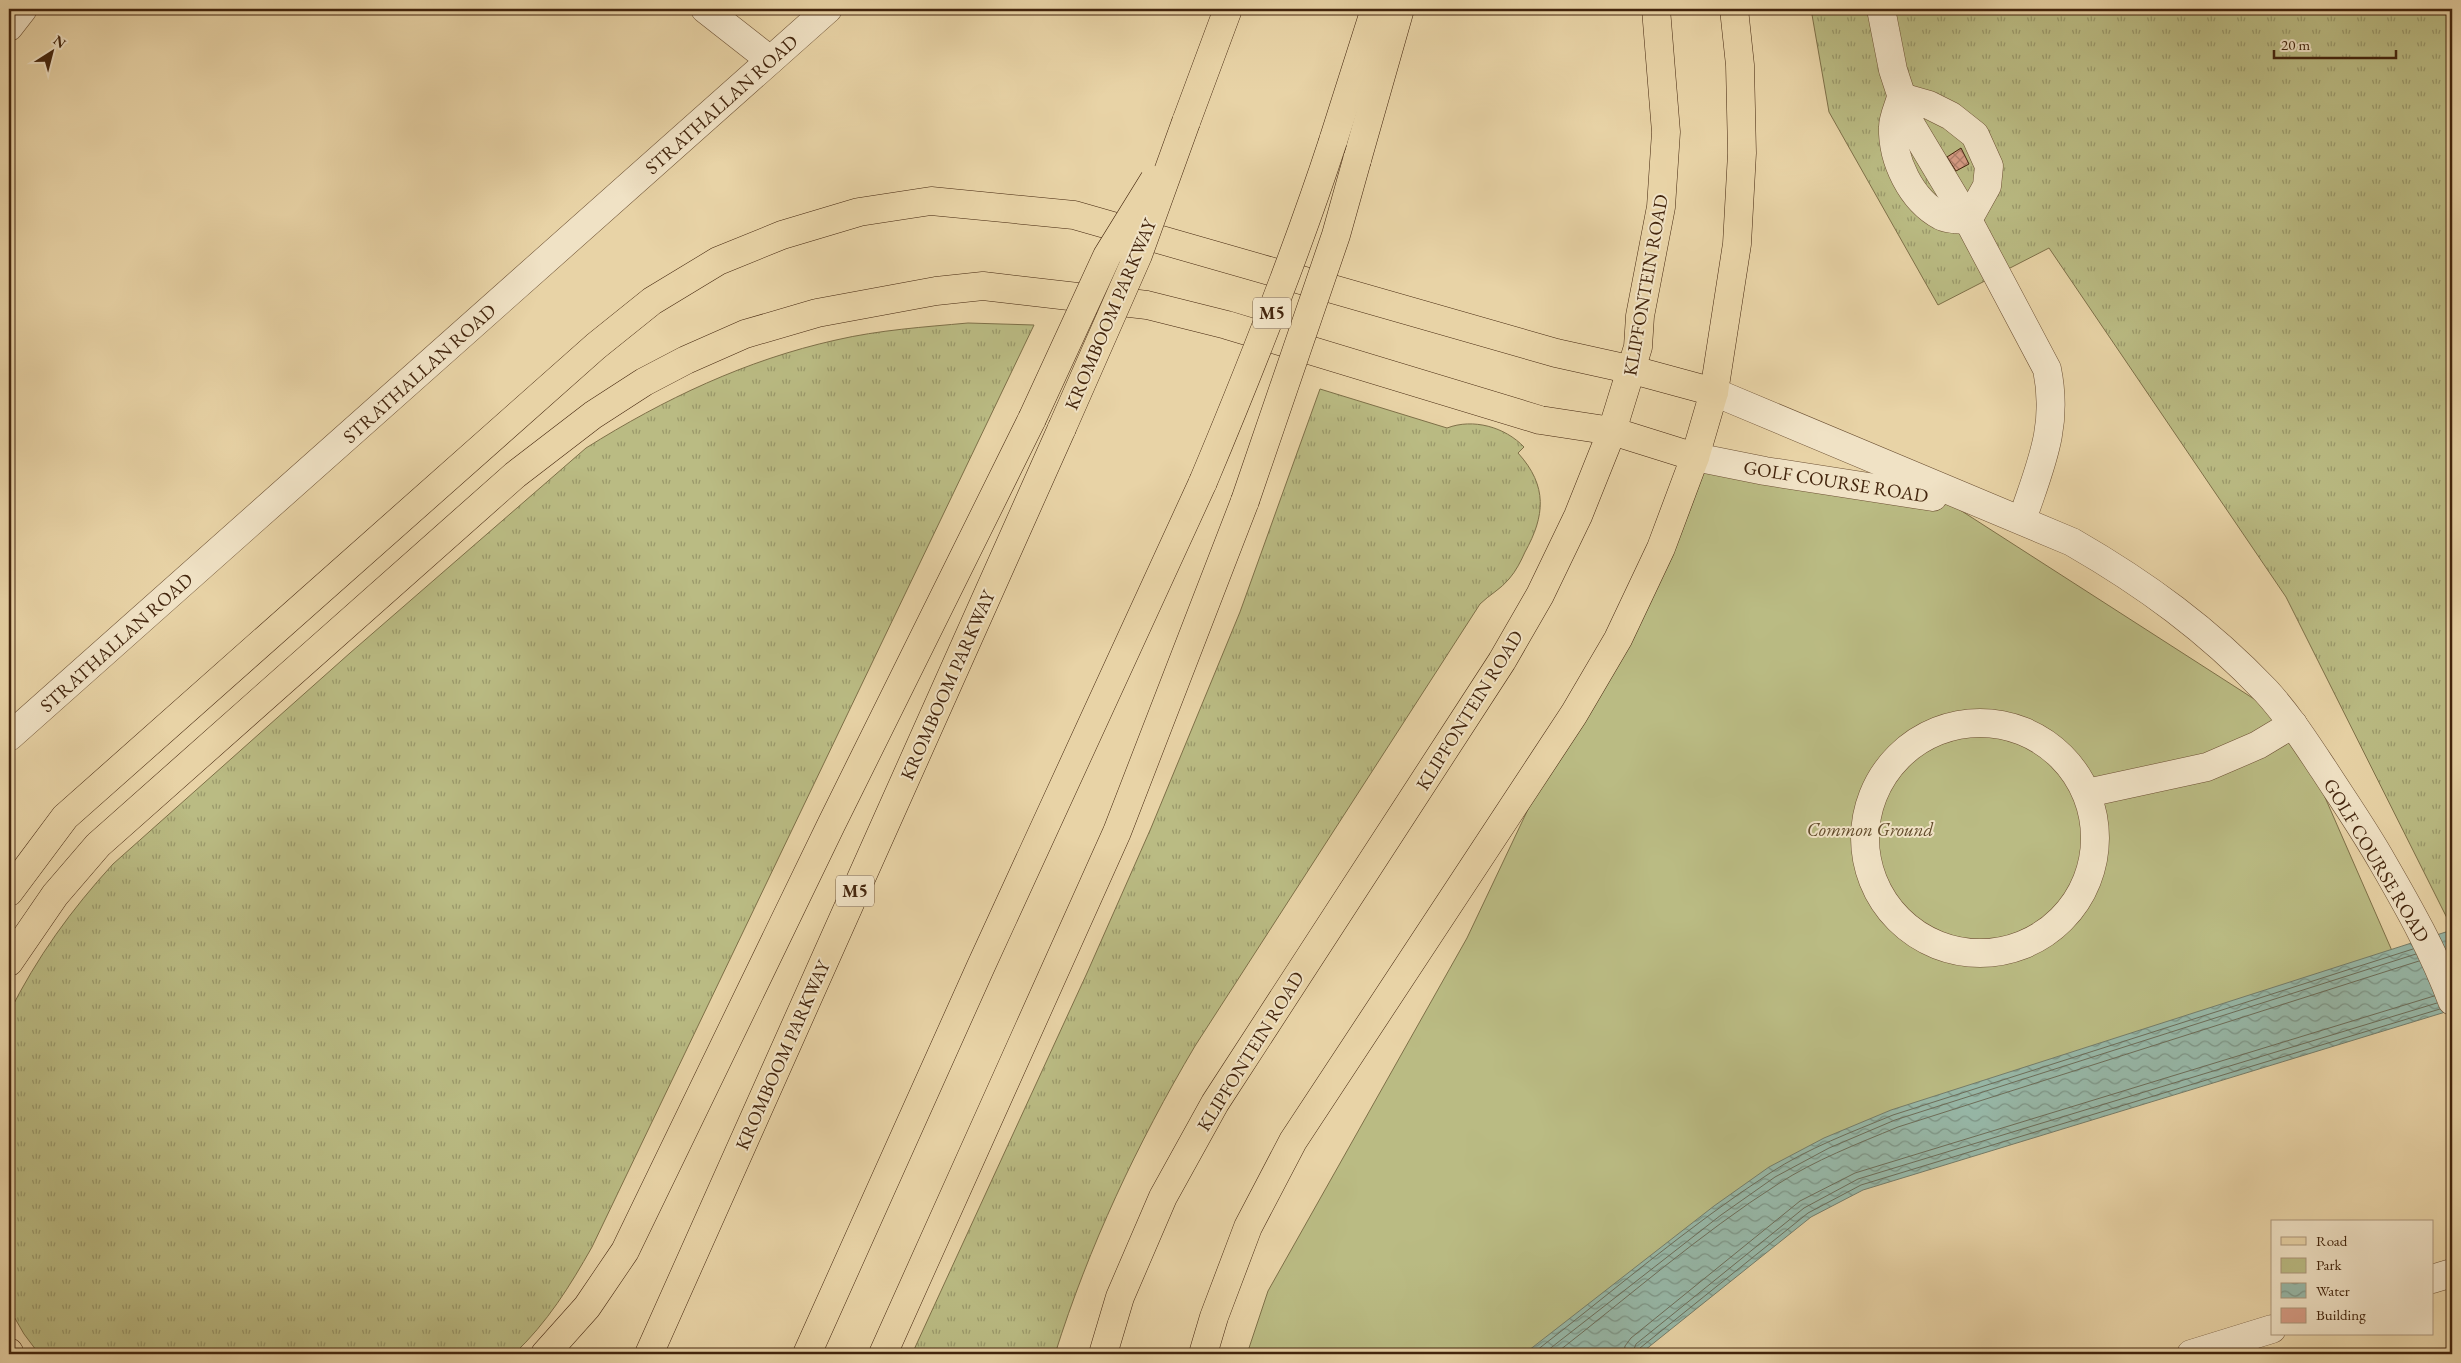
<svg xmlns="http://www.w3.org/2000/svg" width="2461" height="1363" font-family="'EB Garamond',serif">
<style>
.grass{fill:url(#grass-tufts);stroke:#7e7048}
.green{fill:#babb83;stroke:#7e7048}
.water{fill:url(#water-waves);stroke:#757d6a}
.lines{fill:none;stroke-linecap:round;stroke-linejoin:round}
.shore{stroke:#6d6e5a;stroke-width:1}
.building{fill:url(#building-cross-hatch);stroke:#43250d}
.minor-casing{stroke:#6c5033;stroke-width:29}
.major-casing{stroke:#43250d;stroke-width:29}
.highway-casing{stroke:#43250d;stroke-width:29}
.minor{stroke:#f0e2c5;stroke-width:28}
.major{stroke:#e8d3a6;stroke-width:28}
.highway{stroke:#e8d3a6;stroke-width:28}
.highway-bridge-casing{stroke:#43250d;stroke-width:29;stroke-linecap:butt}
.highway-bridge{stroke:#e8d3a6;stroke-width:28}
.labels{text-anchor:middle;stroke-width:4;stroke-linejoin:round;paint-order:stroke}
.shield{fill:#f0e2c5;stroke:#775e44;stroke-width:1}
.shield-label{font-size:18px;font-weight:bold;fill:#43250d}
.street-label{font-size:19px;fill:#43250d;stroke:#f0e2c5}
.park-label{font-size:19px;font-style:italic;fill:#614a2a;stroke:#f0e2c5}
</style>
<defs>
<pattern id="grass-tufts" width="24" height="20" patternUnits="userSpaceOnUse" patternTransform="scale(1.25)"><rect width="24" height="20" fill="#babb83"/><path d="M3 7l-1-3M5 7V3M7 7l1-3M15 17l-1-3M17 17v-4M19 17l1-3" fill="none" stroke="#99986a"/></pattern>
<pattern id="water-waves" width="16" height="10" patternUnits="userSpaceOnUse" patternTransform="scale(1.25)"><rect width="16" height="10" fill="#97b8a8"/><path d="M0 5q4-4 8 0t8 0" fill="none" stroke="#7d9587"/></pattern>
<pattern id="building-cross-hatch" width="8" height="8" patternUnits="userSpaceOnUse" patternTransform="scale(1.25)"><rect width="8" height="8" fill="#d69c85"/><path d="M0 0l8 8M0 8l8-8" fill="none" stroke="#af7f6b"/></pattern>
</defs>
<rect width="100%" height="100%" fill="#e8d3a6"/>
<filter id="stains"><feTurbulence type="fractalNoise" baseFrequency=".004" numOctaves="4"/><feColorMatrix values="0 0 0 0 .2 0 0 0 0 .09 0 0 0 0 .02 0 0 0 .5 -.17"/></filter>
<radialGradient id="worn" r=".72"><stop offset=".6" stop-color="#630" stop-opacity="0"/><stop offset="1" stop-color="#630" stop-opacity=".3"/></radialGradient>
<!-- grass -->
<g class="grass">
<polygon points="1811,9 2452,9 2452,928 2286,597 2049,248 1938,305 1829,112"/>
<path d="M 968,323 L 1034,325 L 592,1247 C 570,1286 547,1323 514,1354 L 39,1354 L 24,1334 L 9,1308 L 9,1013 C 37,957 71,910 113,864 L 350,653 L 586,448 C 664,399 746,360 836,340 C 879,330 924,327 968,323 Z"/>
<path d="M 1320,389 L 1447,428 C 1473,418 1505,427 1524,447 L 1518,453 C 1548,486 1545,516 1525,552 C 1521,561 1516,571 1509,579 C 1501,589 1489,595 1480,604 L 1195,1046 C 1137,1144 1089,1246 1055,1354 L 912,1354 L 1087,973 L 1151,828 L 1240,612 Z"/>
</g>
<!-- green -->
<polygon class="green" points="1695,457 1943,499 2293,724 2410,992 1814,1180 1619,1354 1247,1354 1268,1291 1467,938"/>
<!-- water -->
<polygon class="water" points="2452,930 2452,1010 1863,1190 1811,1217 1640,1354 1524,1354 1714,1206 1769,1167 1824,1138 1891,1110"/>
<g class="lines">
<!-- shore -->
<g class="shore">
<path d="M 1532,1354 C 1611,1293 1687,1227 1770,1173 C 1808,1148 1852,1132 1893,1115 L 2413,949"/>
<polyline points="1543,1354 1721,1215 1775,1177 1829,1148 1895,1120 2416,954"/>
<path d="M 1555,1354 C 1627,1298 1701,1233 1778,1184 C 1815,1160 1857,1144 1898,1127 L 2419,961"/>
<polyline points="1624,1354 1625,1346 1631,1338 1800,1201 1855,1173 2434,996"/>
<polyline points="1632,1354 1636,1344 1804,1208 1858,1179 2437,1003"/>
<polyline points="1638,1354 1640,1348 1808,1213 1861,1185 2440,1009"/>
</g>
</g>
<!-- building -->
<polygon class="building" points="1961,148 1969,164 1956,171 1947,157"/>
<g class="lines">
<!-- minor casing -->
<g class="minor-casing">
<g id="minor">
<polyline points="705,9 770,60"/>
<path d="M 1881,9 L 1893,70 L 1911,125 L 1968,220 L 2047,369 C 2059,427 2040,466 2022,520"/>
<polyline points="9,27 23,9"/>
<polyline points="1901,97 1929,105 1951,116 1975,135 1989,166 1987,186 1968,220"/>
<path d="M 1901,97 C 1899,106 1893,117 1893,127 C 1892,160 1911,200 1941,216 C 1948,220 1959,219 1968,220"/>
<path d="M 1714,392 L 2072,542 C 2145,584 2208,630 2266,691 C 2288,715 2306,743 2324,770 C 2344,801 2365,831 2383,863 C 2409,908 2434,952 2452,1001"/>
<polyline points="1695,457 1765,471 1933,497"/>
<circle cx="1980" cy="838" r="115"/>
<polyline points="9,737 828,9"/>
<polyline points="2087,793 2207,767 2258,745 2293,724"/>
<polyline points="2432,1279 2452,1273"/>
<polyline points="2191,1354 2272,1329"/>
</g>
</g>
<!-- major casing -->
<g class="major-casing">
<g id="major">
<polyline points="1103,1354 1120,1297 1163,1197 1215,1103 1502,661 1540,595 1578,516 1612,431 1638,347 1640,316 1661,207 1666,132 1656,9"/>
<polyline points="1203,1354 1214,1317 1248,1227 1293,1141 1574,714 1618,639 1661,548 1695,457 1714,392 1737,244 1742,153 1740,65 1734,9"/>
</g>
</g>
<!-- highway casing -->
<g class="highway-casing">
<g id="highway">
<polyline points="1186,122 1228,9"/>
<polyline points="1333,141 1375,9"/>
<polyline points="1357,160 1400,9"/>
<polyline points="9,892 65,817 596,346 652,301 718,261 782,235 859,212 931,201 1074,215 1556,353 1633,370 1714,392"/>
<polyline points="9,962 55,895 98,845 515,475 593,415 644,382 686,360 745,334 817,313 936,291 983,286 1147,305 1227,325 1540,420 1612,431 1695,457"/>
<polyline points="9,1352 10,1354"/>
<polyline points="545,1354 587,1307 625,1251 831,825 1032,419"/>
<polyline points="649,1354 1062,428"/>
<polyline points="807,1354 981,966 1203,482"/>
<polyline points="883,1354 1117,832 1245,501"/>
</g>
</g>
<!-- minor -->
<use href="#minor" class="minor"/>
<!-- major -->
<use href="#major" class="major"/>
<!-- highway -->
<use href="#highway" class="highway"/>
<!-- highway-bridge casing -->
<g class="highway-bridge-casing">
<g id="highway-bridge">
<polyline points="1032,419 1107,256 1154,180"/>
<polyline points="1062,428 1138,255 1186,122"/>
<path d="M 1203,482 C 1250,370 1295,257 1333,141"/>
<polyline points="1245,501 1336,235 1357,160"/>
</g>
</g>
<!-- highway-bridge -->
<use href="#highway-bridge" class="highway-bridge"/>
</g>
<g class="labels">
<!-- shield labels -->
<g class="shield">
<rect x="1253" y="297.5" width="38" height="31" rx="4"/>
<rect x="836" y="875.5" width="38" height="31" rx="4"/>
</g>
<g class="shield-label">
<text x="1272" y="319">M5</text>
<text x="855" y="897">M5</text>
</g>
<!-- street labels -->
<g class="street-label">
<text transform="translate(721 104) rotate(-42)" y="7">STRATHALLAN ROAD</text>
<text transform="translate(1645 285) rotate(-80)" y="7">KLIPFONTEIN ROAD</text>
<text transform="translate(1110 314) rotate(-67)" y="7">KROMBOOM PARKWAY</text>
<text transform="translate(419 373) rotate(-42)" y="7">STRATHALLAN ROAD</text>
<text transform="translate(1836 481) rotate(9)" y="7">GOLF COURSE ROAD</text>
<text transform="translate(116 642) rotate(-42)" y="7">STRATHALLAN ROAD</text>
<text transform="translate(947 685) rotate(-66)" y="7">KROMBOOM PARKWAY</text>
<text transform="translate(1469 710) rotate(-58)" y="7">KLIPFONTEIN ROAD</text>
<text transform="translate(2377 860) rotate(59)" y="7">GOLF COURSE ROAD</text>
<text transform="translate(1250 1051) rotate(-58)" y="7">KLIPFONTEIN ROAD</text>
<text transform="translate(782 1055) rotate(-66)" y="7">KROMBOOM PARKWAY</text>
</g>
<!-- park labels -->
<g class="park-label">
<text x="1870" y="836">Common Ground</text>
</g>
</g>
<!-- margin -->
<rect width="2461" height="1363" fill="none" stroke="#e8d3a6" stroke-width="30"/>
<rect x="10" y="10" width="2441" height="1343" fill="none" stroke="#43250d" stroke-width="2.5"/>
<rect x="15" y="15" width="2431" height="1333" fill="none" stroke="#43250d"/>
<!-- legend -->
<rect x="2271" y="1220" width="162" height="115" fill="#f0e2c5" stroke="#ab967b"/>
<rect x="2281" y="1237" width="25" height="8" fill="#e8d3a6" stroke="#ab967b"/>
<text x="2316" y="1246" font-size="15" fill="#43250d">Road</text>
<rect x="2281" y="1258" width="25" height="15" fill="#babb83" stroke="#ab967b"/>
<text x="2316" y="1270" font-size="15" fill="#43250d">Park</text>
<rect x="2281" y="1283" width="25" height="15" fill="url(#water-waves)" stroke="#ab967b"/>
<text x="2316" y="1296" font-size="15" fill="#43250d">Water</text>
<rect x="2281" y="1308" width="25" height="15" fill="#d69c85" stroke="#ab967b"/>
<text x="2316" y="1320" font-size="15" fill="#43250d">Building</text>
<!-- north arrow -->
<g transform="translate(52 52) rotate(36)" stroke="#f0e2c5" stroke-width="4" paint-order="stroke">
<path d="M0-4L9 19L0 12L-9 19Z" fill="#43250d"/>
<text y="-8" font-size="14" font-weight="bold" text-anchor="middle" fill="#43250d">N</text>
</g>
<!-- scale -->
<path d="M2274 50v8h122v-8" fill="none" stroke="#43250d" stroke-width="2.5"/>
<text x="2281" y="50" font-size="15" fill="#43250d" stroke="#f0e2c5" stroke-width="4" paint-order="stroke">20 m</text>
<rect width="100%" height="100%" filter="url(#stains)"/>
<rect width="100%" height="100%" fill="url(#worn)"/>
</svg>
